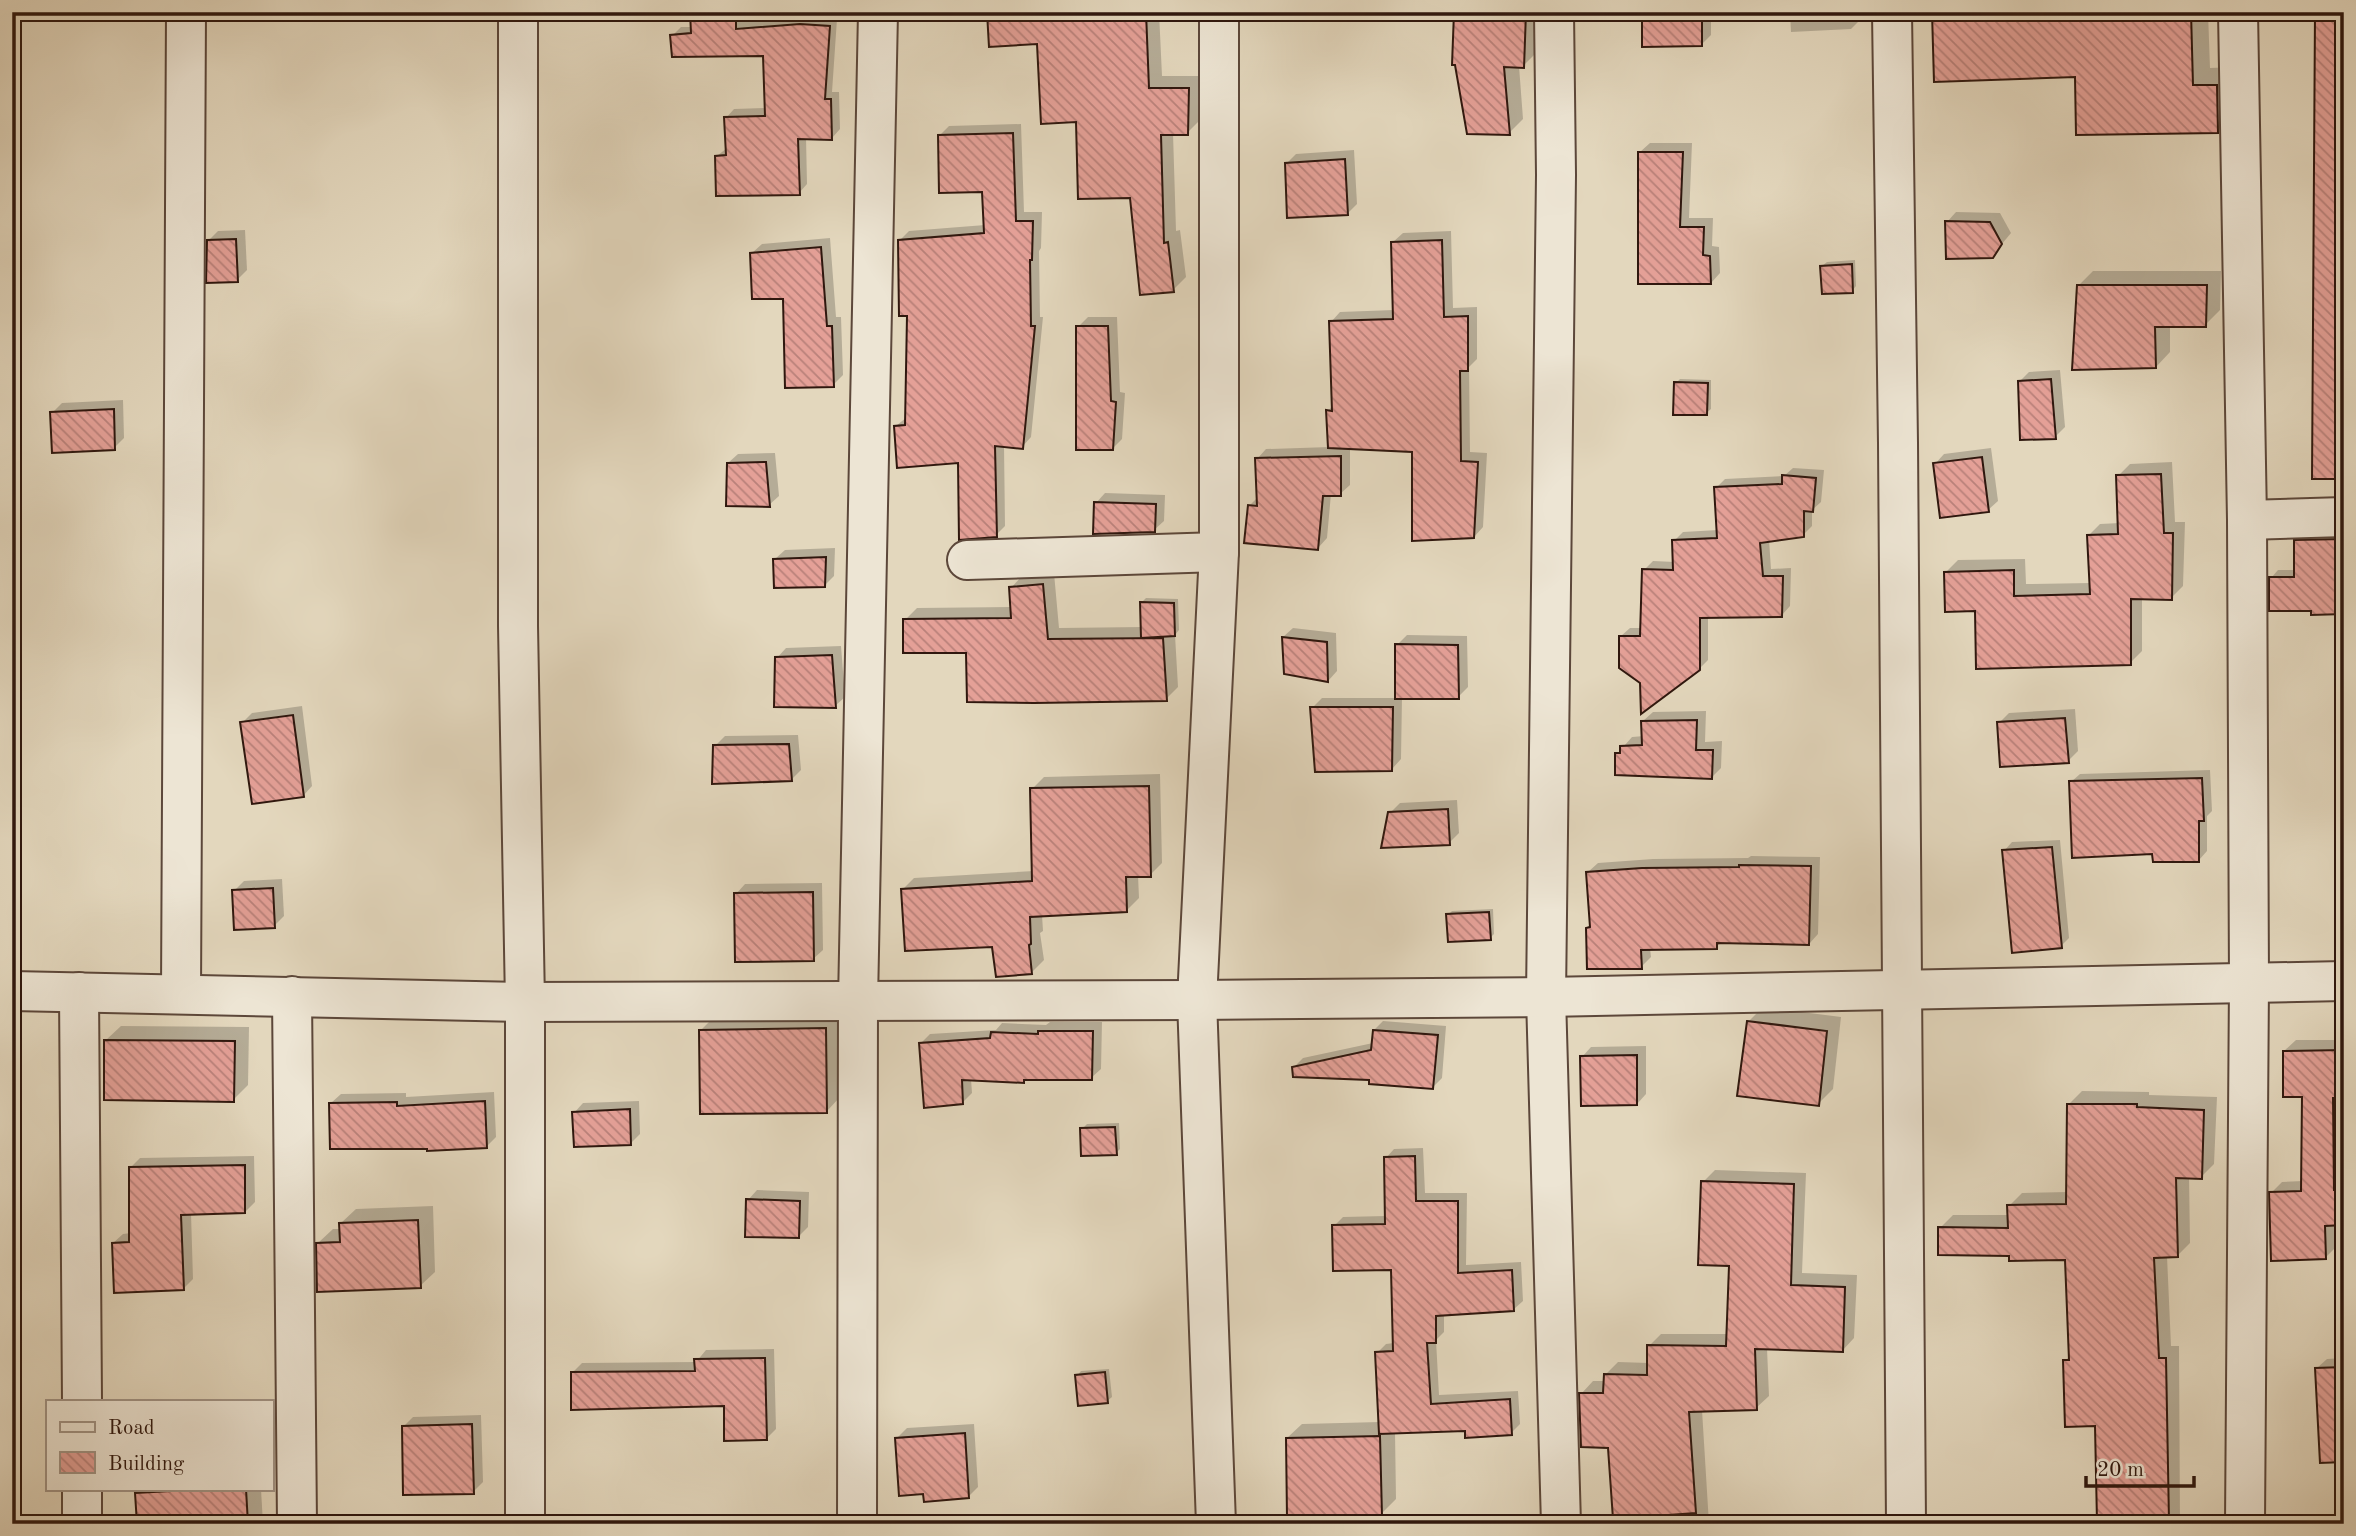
<svg xmlns="http://www.w3.org/2000/svg" width="2356" height="1536" font-family="'Old Standard TT',serif">
<style>
.shadow{fill:#0003}
.building{fill:url(#building-back-hatch);stroke:#2f170e;stroke-width:2}
.lines{fill:none;stroke-linecap:round;stroke-linejoin:round}
.minor-casing{stroke:#5c473a;stroke-width:42}
.minor{stroke:#ede5d4;stroke-width:38}
</style>
<defs>
<pattern id="building-back-hatch" width="6" height="6" patternUnits="userSpaceOnUse" patternTransform="scale(1.75)"><rect width="6" height="6" fill="#e4a097"/><path d="M-1 5l2 2M0 0l6 6M5-1l2 2" fill="none" stroke="#b9817a"/></pattern>
</defs>
<rect width="100%" height="100%" fill="#e3d7bd"/>
<filter id="stains"><feTurbulence type="fractalNoise" baseFrequency=".00286" numOctaves="4"/><feColorMatrix values="0 0 0 0 .2 0 0 0 0 .09 0 0 0 0 .02 0 0 0 .5 -.17"/></filter>
<radialGradient id="worn" r=".72"><stop offset=".6" stop-color="#630" stop-opacity="0"/><stop offset="1" stop-color="#630" stop-opacity=".3"/></radialGradient>
<!-- shadow -->
<g class="shadow">
<polygon points="690,12 744,12 744,22 810,16 837,19 832,92 839,92 840,129 832,138 806,137 807,184 799,193 717,156 727,148 726,118 734,109 766,108 765,54 672,36 681,27 690,27"/>
<polygon points="988,12 1159,12 1162,76 1201,76 1200,120 1187,133 1173,133 1176,231 1180,230 1186,277 1173,290 1131,196 1078,120 1038,42"/>
<polygon points="1456,12 1539,12 1537,52 1523,66 1519,66 1523,119 1509,133 1456,64"/>
<polygon points="1644,12 1711,12 1711,35 1702,44"/>
<polygon points="1790,12 1860,12 1861,19 1851,29 1791,32"/>
<polygon points="1933,12 2208,12 2210,68 2235,67 2235,113 2218,131 2077,75"/>
<polygon points="1021,124 1024,212 1042,212 1041,248 1039,251 1040,317 1043,317 1031,437 1022,447 1004,445 1005,526 996,535 959,462 896,426 907,417 909,314 899,241 909,231 985,225 984,190 940,135 949,126"/>
<polygon points="1650,143 1692,143 1689,218 1713,218 1712,246 1719,247 1720,273 1711,283 1640,282 1640,152"/>
<polygon points="1354,150 1357,204 1348,213 1287,163 1296,154"/>
<polygon points="12,189 13,189 12,230"/>
<polygon points="1956,212 2000,213 2011,233 1992,256 1947,222"/>
<polygon points="245,230 247,270 237,280 208,241 218,231"/>
<polygon points="1451,231 1453,308 1477,307 1477,359 1469,367 1470,452 1487,453 1483,527 1474,537 1414,450 1350,447 1350,485 1340,494 1331,494 1327,538 1318,548 1249,506 1258,497 1257,459 1266,449 1330,447 1328,411 1333,405 1331,322 1340,312 1394,310 1393,242 1403,233"/>
<polygon points="830,238 836,317 841,317 843,375 833,385 785,297 752,253 762,244"/>
<polygon points="1855,260 1856,286 1852,291 1822,266 1827,262"/>
<polygon points="2093,271 2221,271 2220,310 2205,325 2170,325 2170,352 2156,367 2078,286"/>
<polygon points="1088,317 1117,317 1120,392 1125,393 1122,439 1112,449 1078,327"/>
<polygon points="2060,370 2065,427 2055,437 2019,382 2029,372"/>
<polygon points="1680,379 1711,380 1711,409 1706,413 1676,383"/>
<polygon points="123,400 124,438 114,448 52,413 62,403"/>
<polygon points="1991,448 1998,501 1988,510 1935,464 1944,454"/>
<polygon points="775,453 779,496 769,505 728,463 738,454"/>
<polygon points="2172,462 2175,522 2185,522 2183,586 2171,598 2142,597 2142,651 2130,663 1976,610 1946,572 1958,560 2025,559 2026,584 2091,583 2088,536 2100,524 2120,523 2118,476 2130,464"/>
<polygon points="1793,468 1824,470 1821,502 1812,510 1812,526 1803,535 1769,540 1771,569 1791,568 1790,606 1782,615 1708,616 1708,660 1699,669 1642,682 1621,636 1630,628 1642,628 1644,570 1653,561 1675,562 1674,541 1683,532 1718,530 1716,488 1725,479 1784,476"/>
<polygon points="1105,493 1165,495 1164,521 1154,530 1096,503"/>
<polygon points="2344,532 2344,612 2271,578 2278,570 2296,570 2296,541 2304,534"/>
<polygon points="835,548 834,576 824,586 775,559 785,550"/>
<polygon points="1054,573 1059,628 1143,627 1142,602 1146,598 1178,599 1179,630 1175,635 1178,687 1166,699 967,651 905,620 917,608 1012,607 1011,588 1022,576"/>
<polygon points="1293,628 1336,633 1337,671 1328,681 1283,637"/>
<polygon points="1407,635 1467,636 1468,687 1458,697 1402,697 1401,759 1392,769 1312,708 1322,698 1397,698 1397,645"/>
<polygon points="841,646 845,697 835,706 777,658 786,648"/>
<polygon points="302,706 312,786 303,796 242,723 252,713"/>
<polygon points="2075,709 2078,751 2068,761 1999,723 2009,713"/>
<polygon points="14,710 15,762 12,765 12,711"/>
<polygon points="1706,711 1705,742 1722,741 1721,768 1712,777 1617,754 1632,737 1644,736 1643,721 1653,712"/>
<polygon points="798,735 801,770 791,780 715,746 725,736"/>
<polygon points="2210,770 2212,811 2207,816 2207,851 2199,860 2154,852 2071,782 2080,774"/>
<polygon points="1160,774 1162,863 1150,875 1138,875 1139,898 1127,910 1042,915 1043,931 1040,933 1044,960 1032,972 994,945 902,890 914,878 1034,871 1032,789 1044,777"/>
<polygon points="1457,800 1459,833 1449,843 1390,813 1400,803"/>
<polygon points="12,828 14,869 12,871"/>
<polygon points="2060,840 2069,938 2061,946 2004,851 2012,842"/>
<polygon points="1751,856 1820,857 1818,934 1809,944 1722,942 1716,947 1650,948 1651,957 1641,967 1587,928 1591,924 1588,872 1598,863 1653,859 1748,858"/>
<polygon points="282,879 284,916 274,926 234,891 244,881"/>
<polygon points="822,883 823,950 813,959 736,894 745,884"/>
<polygon points="1493,909 1494,934 1490,938 1448,915 1452,911"/>
<polygon points="1763,1007 1841,1017 1833,1089 1818,1104 1748,1022"/>
<polygon points="840,1014 841,1096 827,1111 700,1031 715,1016"/>
<polygon points="1383,1021 1446,1026 1442,1078 1433,1087 1294,1067 1303,1058 1373,1043 1374,1030"/>
<polygon points="1050,1022 1102,1022 1101,1069 1091,1078 1026,1078 1024,1081 971,1079 972,1093 962,1103 920,1044 930,1034 996,1030 1002,1023 1046,1025"/>
<polygon points="121,1026 249,1027 248,1085 233,1100 106,1040"/>
<polygon points="2296,1040 2344,1040 2344,1223 2336,1224 2336,1247 2325,1258 2271,1193 2282,1182 2303,1181 2304,1096 2284,1051"/>
<polygon points="1646,1046 1646,1094 1637,1104 1582,1057 1591,1047"/>
<polygon points="2082,1091 2149,1092 2149,1095 2217,1097 2214,1164 2201,1177 2189,1176 2190,1243 2177,1256 2167,1256 2171,1346 2179,1346 2180,1524 2099,1524 2096,1424 2065,1361 2071,1355 2067,1258 2010,1254 1940,1228 1953,1215 2009,1215 2009,1206 2022,1193 2068,1192 2069,1104"/>
<polygon points="494,1092 496,1137 487,1146 331,1103 341,1094 406,1093 406,1097"/>
<polygon points="639,1101 640,1134 630,1144 574,1113 583,1103"/>
<polygon points="1119,1123 1120,1149 1116,1153 1082,1129 1087,1124"/>
<polygon points="1423,1148 1425,1193 1467,1193 1466,1265 1521,1262 1523,1301 1514,1309 1444,1314 1444,1332 1436,1340 1439,1395 1518,1391 1520,1424 1511,1433 1466,1430 1395,1432 1396,1499 1381,1514 1287,1438 1302,1424 1380,1422 1377,1353 1386,1344 1394,1343 1393,1268 1334,1226 1343,1217 1386,1216 1386,1158 1394,1149"/>
<polygon points="254,1156 255,1202 245,1212 191,1213 193,1279 183,1289 113,1243 123,1234 131,1233 130,1168 140,1158"/>
<polygon points="1715,1170 1806,1173 1802,1273 1857,1275 1854,1338 1842,1351 1767,1348 1769,1396 1756,1408 1702,1410 1709,1524 1609,1524 1615,1518 1610,1446 1581,1394 1593,1381 1605,1381 1605,1375 1618,1362 1649,1363 1649,1346 1661,1334 1728,1334 1731,1264 1703,1182"/>
<polygon points="757,1190 809,1192 808,1227 798,1237 748,1200"/>
<polygon points="433,1206 435,1272 420,1286 318,1243 333,1229 341,1229 341,1223 356,1209"/>
<polygon points="774,1349 776,1429 767,1438 725,1405 572,1373 582,1363 696,1362 706,1350"/>
<polygon points="2344,1358 2344,1413 2317,1368 2327,1359"/>
<polygon points="1109,1369 1112,1397 1107,1401 1077,1376 1081,1371"/>
<polygon points="481,1415 483,1482 473,1492 403,1427 413,1417"/>
<polygon points="974,1424 978,1487 968,1497 897,1438 907,1428"/>
<polygon points="142,1489 261,1489 263,1524 139,1524 137,1494"/>
<polygon points="797,1514 835,1514 835,1524 789,1524"/>
<polygon points="1844,1515 1845,1524 1735,1524 1738,1520"/>
</g>
<!-- building -->
<g class="building">
<polygon points="690,12 736,12 736,29 800,24 830,26 825,99 831,99 832,140 798,139 800,195 716,196 715,156 726,155 724,117 765,116 763,56 672,57 670,35 691,33"/>
<polygon points="987,12 1146,12 1149,88 1189,88 1188,135 1161,135 1164,243 1168,242 1174,292 1140,295 1130,198 1078,199 1076,122 1041,124 1037,44 989,47"/>
<polygon points="1454,12 1526,12 1524,68 1504,67 1510,135 1467,134 1455,65 1452,65"/>
<polygon points="1642,12 1702,12 1702,46 1642,47"/>
<polygon points="1932,12 2191,12 2193,85 2217,85 2218,133 2076,135 2075,77 1934,82"/>
<polygon points="2315,12 2344,12 2344,479 2312,479"/>
<polygon points="1013,133 1016,221 1033,221 1032,260 1030,260 1031,326 1035,326 1023,449 995,446 997,537 959,540 958,463 897,468 894,426 905,425 907,316 899,316 898,240 984,233 982,192 939,193 938,135"/>
<polygon points="1638,152 1683,152 1680,227 1704,227 1703,255 1710,256 1711,284 1638,284"/>
<polygon points="1345,159 1348,215 1287,218 1285,163"/>
<polygon points="1945,221 1990,222 2002,244 1993,258 1946,259"/>
<polygon points="236,239 238,282 206,283 207,240"/>
<polygon points="1442,240 1444,317 1468,316 1468,371 1460,371 1461,461 1478,462 1474,538 1412,541 1412,452 1328,448 1326,410 1332,411 1329,321 1393,319 1391,242"/>
<polygon points="821,247 827,326 832,326 834,387 785,388 783,299 752,299 750,253"/>
<polygon points="1852,264 1853,293 1822,294 1820,266"/>
<polygon points="2077,285 2207,285 2206,327 2155,327 2156,368 2072,370"/>
<polygon points="1076,326 1108,326 1111,401 1116,402 1113,450 1076,450"/>
<polygon points="2051,379 2056,439 2020,440 2018,381"/>
<polygon points="1674,382 1708,383 1707,415 1673,415"/>
<polygon points="114,409 115,450 52,453 50,412"/>
<polygon points="1341,456 1341,496 1323,496 1318,550 1244,543 1248,505 1257,506 1255,458"/>
<polygon points="1982,457 1989,512 1940,518 1933,463"/>
<polygon points="766,462 770,507 726,506 727,463"/>
<polygon points="2161,474 2164,533 2173,533 2172,600 2131,599 2131,665 1976,669 1975,611 1945,612 1944,572 2014,570 2014,596 2090,594 2087,535 2118,534 2116,475"/>
<polygon points="1782,475 1816,478 1813,512 1804,511 1804,537 1760,543 1763,576 1783,576 1782,617 1700,618 1700,670 1641,714 1640,683 1619,668 1619,636 1640,636 1642,569 1673,570 1672,540 1717,538 1714,487 1782,484"/>
<polygon points="1094,502 1156,504 1155,532 1093,534"/>
<polygon points="2344,539 2344,614 2311,615 2311,611 2269,611 2269,577 2294,577 2294,540"/>
<polygon points="826,557 825,587 774,588 773,559"/>
<polygon points="1043,584 1048,639 1163,638 1167,701 1034,703 967,702 966,653 903,653 903,619 1011,618 1009,587"/>
<polygon points="1140,602 1174,603 1175,636 1141,638"/>
<polygon points="1282,637 1327,642 1328,682 1284,674"/>
<polygon points="1395,644 1458,645 1459,699 1395,699"/>
<polygon points="832,655 836,708 774,707 775,657"/>
<polygon points="1310,707 1393,707 1392,771 1315,772"/>
<polygon points="293,715 304,797 252,804 240,722"/>
<polygon points="2065,718 2069,763 2000,767 1997,722"/>
<polygon points="1697,720 1696,750 1713,750 1712,779 1615,775 1615,753 1620,753 1620,746 1642,745 1641,721"/>
<polygon points="789,744 792,781 712,784 713,745"/>
<polygon points="2202,778 2204,821 2199,821 2199,862 2153,862 2152,854 2072,858 2069,781"/>
<polygon points="1149,786 1151,877 1126,877 1127,912 1030,917 1031,944 1029,945 1032,974 996,977 992,947 905,951 901,889 1032,881 1030,788"/>
<polygon points="1448,809 1450,845 1381,848 1388,812"/>
<polygon points="2052,847 2062,948 2012,953 2002,850"/>
<polygon points="1739,865 1811,866 1809,945 1717,943 1717,949 1641,950 1642,969 1587,969 1586,928 1590,927 1586,872 1642,868 1739,867"/>
<polygon points="273,888 275,928 234,930 232,890"/>
<polygon points="813,892 814,961 735,962 734,893"/>
<polygon points="1489,912 1491,940 1448,942 1446,914"/>
<polygon points="1747,1021 1827,1031 1819,1106 1737,1096"/>
<polygon points="826,1028 827,1113 700,1114 699,1030"/>
<polygon points="1373,1030 1438,1035 1433,1089 1369,1084 1369,1080 1293,1077 1292,1067 1371,1050"/>
<polygon points="1038,1031 1093,1031 1092,1080 1024,1080 1024,1083 962,1080 963,1104 924,1108 919,1043 990,1038 991,1032 1038,1034"/>
<polygon points="104,1040 235,1041 234,1102 104,1100"/>
<polygon points="2344,1050 2344,1098 2333,1098 2334,1190 2344,1190 2344,1225 2325,1226 2326,1259 2271,1261 2269,1192 2301,1191 2302,1097 2283,1097 2283,1051"/>
<polygon points="1637,1055 1637,1105 1581,1106 1580,1056"/>
<polygon points="485,1101 487,1148 427,1151 427,1149 330,1149 329,1103 397,1102 397,1106"/>
<polygon points="2067,1104 2137,1104 2137,1107 2204,1110 2202,1179 2176,1178 2178,1257 2154,1258 2159,1358 2166,1358 2169,1521 2097,1522 2095,1426 2065,1427 2063,1360 2069,1360 2065,1260 2009,1261 2009,1256 1938,1255 1938,1227 2008,1228 2007,1205 2066,1204"/>
<polygon points="630,1109 631,1145 574,1147 572,1112"/>
<polygon points="1115,1127 1117,1155 1081,1156 1080,1128"/>
<polygon points="1415,1156 1416,1201 1458,1201 1458,1273 1512,1270 1514,1311 1436,1316 1436,1343 1427,1343 1431,1404 1510,1399 1512,1435 1465,1438 1465,1431 1379,1434 1375,1352 1393,1351 1391,1270 1333,1271 1332,1225 1385,1224 1384,1157"/>
<polygon points="245,1165 245,1213 181,1215 184,1290 114,1293 112,1243 129,1242 129,1167"/>
<polygon points="1701,1181 1794,1184 1791,1285 1845,1287 1843,1352 1755,1349 1757,1410 1689,1412 1696,1513 1613,1519 1608,1448 1581,1447 1579,1393 1603,1393 1604,1374 1647,1375 1647,1345 1726,1346 1729,1266 1698,1265"/>
<polygon points="746,1199 800,1201 799,1238 745,1237"/>
<polygon points="418,1220 421,1288 317,1292 316,1243 340,1242 339,1223"/>
<polygon points="765,1358 767,1440 724,1441 724,1406 571,1410 571,1372 695,1371 694,1359"/>
<polygon points="2344,1367 2344,1462 2320,1463 2315,1368"/>
<polygon points="1105,1372 1108,1403 1078,1406 1075,1375"/>
<polygon points="472,1424 474,1494 403,1495 402,1426"/>
<polygon points="965,1433 969,1498 924,1502 923,1494 899,1496 895,1438"/>
<polygon points="1380,1436 1382,1516 1287,1517 1286,1438"/>
<polygon points="208,1489 246,1489 248,1524 137,1524 135,1493"/>
</g>
<g class="lines">
<!-- minor casing -->
<g class="minor-casing">
<g id="minor">
<polyline points="518,12 518,626 525,1002 525,1524"/>
<polyline points="1554,12 1556,175 1546,997 1561,1524"/>
<polyline points="1892,12 1898,443 1906,1524"/>
<polyline points="2238,12 2247,520 2249,983 2245,1524"/>
<polyline points="2247,520 2344,517"/>
<polyline points="967,560 1219,552"/>
<polyline points="12,991 525,1002 1197,1000 1546,997 2344,981"/>
<polyline points="79,992 82,1401"/>
<polyline points="181,993 186,12"/>
<polyline points="292,996 297,1524"/>
<polyline points="82,1489 82,1524"/>
<polyline points="857,1524 858,1001 878,12"/>
<polyline points="1216,1524 1197,1000 1219,552 1219,12"/>
</g>
</g>
<!-- minor -->
<use href="#minor" class="minor"/>
</g>
<!-- margin -->
<rect width="2356" height="1536" fill="none" stroke="#e3d7bd" stroke-width="42"/>
<rect x="14" y="14" width="2328" height="1508" fill="none" stroke="#2f170e" stroke-width="3.5"/>
<rect x="21" y="21" width="2314" height="1494" fill="none" stroke="#2f170e" stroke-width="2"/>
<!-- legend -->
<rect x="46" y="1400" width="228" height="91" fill="#ede5d4" stroke="#a19385" stroke-width="2"/>
<rect x="60" y="1422" width="35" height="10" fill="#ede5d4" stroke="#a19385" stroke-width="2"/>
<text x="108" y="1434" font-size="21" fill="#2f170e">Road</text>
<rect x="60" y="1452" width="35" height="21" fill="url(#building-back-hatch)" stroke="#a19385" stroke-width="2"/>
<text x="108" y="1470" font-size="21" fill="#2f170e">Building</text>
<!-- scale -->
<path d="M2086 1476v10h108v-10" fill="none" stroke="#2f170e" stroke-width="3.5"/>
<text x="2097" y="1476" font-size="21" fill="#2f170e" stroke="#ede5d4" stroke-width="5" paint-order="stroke">20 m</text>
<rect width="100%" height="100%" filter="url(#stains)"/>
<rect width="100%" height="100%" fill="url(#worn)"/>
</svg>
